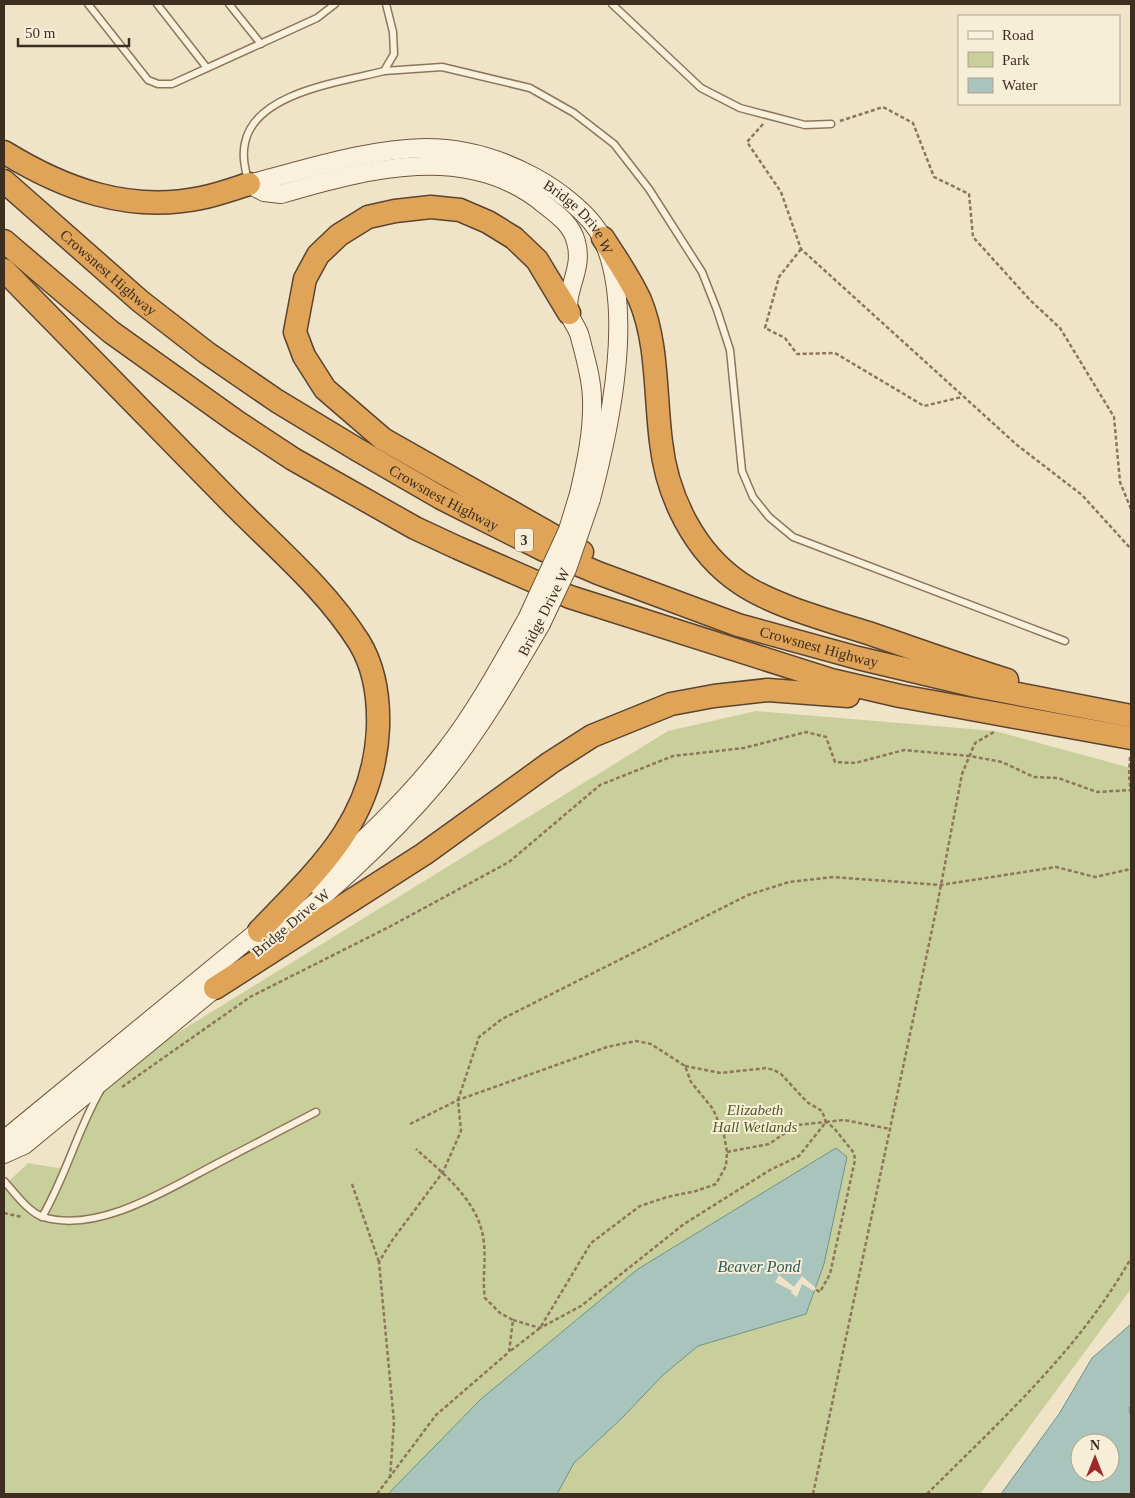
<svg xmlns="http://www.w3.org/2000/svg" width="1135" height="1498" font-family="Georgia,serif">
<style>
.green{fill:#c9cf9b}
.water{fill:#a9c4bc;stroke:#6f938a;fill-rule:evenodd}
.pier{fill:#f0e4c8}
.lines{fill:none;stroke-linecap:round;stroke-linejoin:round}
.lane-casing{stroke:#8d765c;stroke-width:9}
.secondary-casing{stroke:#6f573f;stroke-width:20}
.highway-casing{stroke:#5b4430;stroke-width:25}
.path{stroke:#8d765c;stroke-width:2.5;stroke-dasharray:4 2.5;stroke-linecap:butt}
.lane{stroke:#faf1dc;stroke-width:6}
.secondary{stroke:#faf1dc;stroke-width:18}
.highway{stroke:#e0a458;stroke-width:22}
.secondary-bridge-casing{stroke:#6f573f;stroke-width:20;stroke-linecap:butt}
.secondary-bridge{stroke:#faf1dc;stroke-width:18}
.labels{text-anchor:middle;stroke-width:4;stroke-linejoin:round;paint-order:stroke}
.shield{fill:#f7eed8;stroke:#756857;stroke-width:1}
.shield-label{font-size:14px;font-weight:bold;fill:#3d2e20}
.street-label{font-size:15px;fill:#3d2e20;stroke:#f7eed8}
.park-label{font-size:15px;font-style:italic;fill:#4d5a26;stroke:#f7eed8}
.water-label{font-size:16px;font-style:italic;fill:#2f5d5a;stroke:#f7eed8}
</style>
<rect width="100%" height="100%" fill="#f0e4c8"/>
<!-- green -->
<polygon class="green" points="756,711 995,731 1131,768 1131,1289 980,1494 4,1494 4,1186 28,1163 70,1170 73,1148 109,1075 668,731"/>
<!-- water -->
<g class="water">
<polygon points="836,1148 847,1157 824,1264 806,1314 698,1346 663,1375 622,1418 574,1463 557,1494 388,1494 481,1399 638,1269"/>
<path d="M 1131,1324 L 1131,1405 L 1129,1408 L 1131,1418 L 1131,1494 L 1001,1494 L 1059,1414 L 1092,1358 ZM 1080,1443 L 1110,1443 L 1110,1473 L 1080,1473 Z"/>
</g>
<!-- pier -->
<polygon class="pier" points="779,1275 794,1287 802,1276 816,1288 814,1291 802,1284 797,1297 791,1293 792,1291 775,1282"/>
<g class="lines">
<!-- lane casing -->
<g class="lane-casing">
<g id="lane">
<polyline points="88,4 148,80 158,84 172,84 317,18 335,4"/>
<polyline points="157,4 207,68"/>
<polyline points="229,4 261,44"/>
<polyline points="612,4 701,88 740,108 805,125 831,124"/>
<polyline points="384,71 442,67 530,88 574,113 614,144 649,189 702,272 717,310 730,350 742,471 753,497 769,517 793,537 1065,641"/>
<path d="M 248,181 C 245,168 242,156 245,143 C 255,92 342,82 384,71 L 394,54 L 393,32 L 386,4"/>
<path d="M 4,1181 C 15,1193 28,1212 43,1217 C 99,1234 170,1188 218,1163 C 251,1146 283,1129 316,1112"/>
<path d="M 42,1217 C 66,1176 77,1131 100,1091"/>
</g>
</g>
<!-- secondary casing -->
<g class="secondary-casing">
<g id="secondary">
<path id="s1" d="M 249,184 C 307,169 366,149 426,148 C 465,148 501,159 534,177 C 558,190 592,215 603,240 C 635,311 610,427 591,499"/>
<path d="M 249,184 L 264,192 L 281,194 C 367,169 469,141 545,205 C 558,215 572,225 576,242 C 584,269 564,291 569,313 C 571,321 578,328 580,337 C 585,357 592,379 592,400 C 593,432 586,463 579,494"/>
<path d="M 315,884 C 362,843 407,800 445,751 C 477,710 502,663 527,619"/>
<path d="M 261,949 C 323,897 384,845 437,782 C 477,734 509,679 541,624"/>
<polyline points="4,1140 268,923"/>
<polyline points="4,1154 24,1145 224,981"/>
</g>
</g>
<!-- highway casing -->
<g class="highway-casing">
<g id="highway">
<path d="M 4,152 C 64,189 129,213 201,198 C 217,195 233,189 249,184"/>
<path id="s2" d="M 4,181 L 140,301 L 207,353 L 277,401 L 358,450 L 441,498 L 544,550 L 598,573 L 738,625 L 858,658 L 976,686 L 1131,716"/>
<path d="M 603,238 C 616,258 630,278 640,300 C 658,343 655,396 661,442 C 667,496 694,552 740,583 C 773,606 834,622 874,635 C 918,650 962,666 1007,680"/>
<polyline points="4,241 111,332 237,422 293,459 415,528 458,548 570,597 831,680 900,696 1131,738"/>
<path d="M 4,270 C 79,347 155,424 230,501 C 274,546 325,588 359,642 C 375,668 379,698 378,728 C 374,820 319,869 259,931"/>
<polyline points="569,313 537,260 514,238 488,222 460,210 431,207 395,211 368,217 339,235 318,255 305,279 295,332 304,356 325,389 383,439 582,552"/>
<polyline points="215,988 424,854 550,763 592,736 671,704 714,696 768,690 848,696"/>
</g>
</g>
<!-- path -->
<g class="path">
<polyline points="840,121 883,107 913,123 934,177 969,194 973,237 1030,300 1060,328 1114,417 1120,482 1131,509"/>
<polyline points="763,124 747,142 781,192 801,249 1017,445 1082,495 1131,549"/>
<polyline points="801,249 779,277 765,328 785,338 797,354 835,353 924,406 962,397"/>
<polyline points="1130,757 1129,776 1131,792"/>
<polyline points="685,1066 721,1073 766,1068 774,1070 781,1074 807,1102 822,1111 826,1122"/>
<polyline points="122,1087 250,997 391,926 509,862 600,785 673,756 744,748 806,732 826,737 835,762 855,763 904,750 970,756 1002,762 1034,777 1058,778 1097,792 1131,790"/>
<path d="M 410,1124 L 458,1100 L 607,1047 L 636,1041 L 651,1044 L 685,1066 L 691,1082 L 713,1109 L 724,1135 L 727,1152 L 726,1166 L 716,1184 L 696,1191 L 667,1197 L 640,1206 L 591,1243 L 540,1328 L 509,1352 L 513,1320 L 500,1313 L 485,1298 C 482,1280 486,1262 484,1244 C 481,1203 445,1175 416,1149"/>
<polyline points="727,1152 769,1144 797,1125 826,1122 834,1128 854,1153 855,1160 830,1274 820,1292 815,1289"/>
<polyline points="352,1184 379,1262"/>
<polyline points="4,1213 22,1217"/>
<polyline points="513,1320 540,1328 581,1306 684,1224 770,1170 799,1156 826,1122 844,1120 890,1129"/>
<polyline points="390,1478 394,1422 379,1262 391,1242 443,1172 461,1131 458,1100 479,1037 502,1019 748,895 789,882 833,877 941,885 1056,867 1095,877 1131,869"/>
<polyline points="377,1494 436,1415 509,1352"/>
<polyline points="813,1494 937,906 962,774 975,743 994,732"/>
<path d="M 927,1494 C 1000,1421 1080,1349 1131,1258"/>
</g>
<!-- lane -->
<use href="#lane" class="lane"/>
<!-- secondary -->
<use href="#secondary" class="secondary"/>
<!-- highway -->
<use href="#highway" class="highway"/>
<!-- secondary-bridge casing -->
<g class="secondary-bridge-casing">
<g id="secondary-bridge">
<polyline points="527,619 568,530 579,494"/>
<polyline points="541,624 567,569 591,499"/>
</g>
</g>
<!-- secondary-bridge -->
<use href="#secondary-bridge" class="secondary-bridge"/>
</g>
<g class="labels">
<!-- shield labels -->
<rect class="shield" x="515" y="528.5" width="18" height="23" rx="4"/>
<g class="shield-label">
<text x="524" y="545">3</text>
</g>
<!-- street labels -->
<g class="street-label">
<text dy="5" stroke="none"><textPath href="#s1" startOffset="355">Bridge Drive W</textPath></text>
<text dy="5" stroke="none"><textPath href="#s2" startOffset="139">Crowsnest Highway</textPath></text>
<text dy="5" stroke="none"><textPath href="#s2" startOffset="544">Crowsnest Highway</textPath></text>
<text transform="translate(544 612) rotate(-63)" y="5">Bridge Drive W</text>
<text dy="5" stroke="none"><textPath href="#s2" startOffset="949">Crowsnest Highway</textPath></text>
<text transform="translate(291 923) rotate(-40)" y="5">Bridge Drive W</text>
</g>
<!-- park labels -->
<g class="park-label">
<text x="755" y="1115">Elizabeth<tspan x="755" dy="17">Hall Wetlands</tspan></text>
</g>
<!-- water labels -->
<g class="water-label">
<text x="759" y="1272">Beaver Pond</text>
</g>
</g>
<!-- border -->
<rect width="1135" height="1498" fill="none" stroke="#3d2e20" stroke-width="10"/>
<!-- legend -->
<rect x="958" y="15" width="162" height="90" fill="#f7eed8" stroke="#ada18e"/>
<rect x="968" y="31" width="25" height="8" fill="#faf1dc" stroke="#ada18e"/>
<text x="1002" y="40" font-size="15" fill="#3d2e20">Road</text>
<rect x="968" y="52" width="25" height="15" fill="#c9cf9b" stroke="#ada18e"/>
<text x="1002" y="65" font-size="15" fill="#3d2e20">Park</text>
<rect x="968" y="78" width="25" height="15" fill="#a9c4bc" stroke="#ada18e"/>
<text x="1002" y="90" font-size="15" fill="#3d2e20">Water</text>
<!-- north arrow -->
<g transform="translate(1095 1458)"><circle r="24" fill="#f7eed8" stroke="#ada18e"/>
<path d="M0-4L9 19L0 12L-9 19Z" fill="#9e2a2b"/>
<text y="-8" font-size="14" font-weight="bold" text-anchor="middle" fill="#3d2e20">N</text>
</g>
<!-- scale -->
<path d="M18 38v8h111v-8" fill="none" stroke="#3d2e20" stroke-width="2.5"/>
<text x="25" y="38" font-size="15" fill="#3d2e20" stroke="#f7eed8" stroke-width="4" paint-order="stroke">50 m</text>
</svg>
